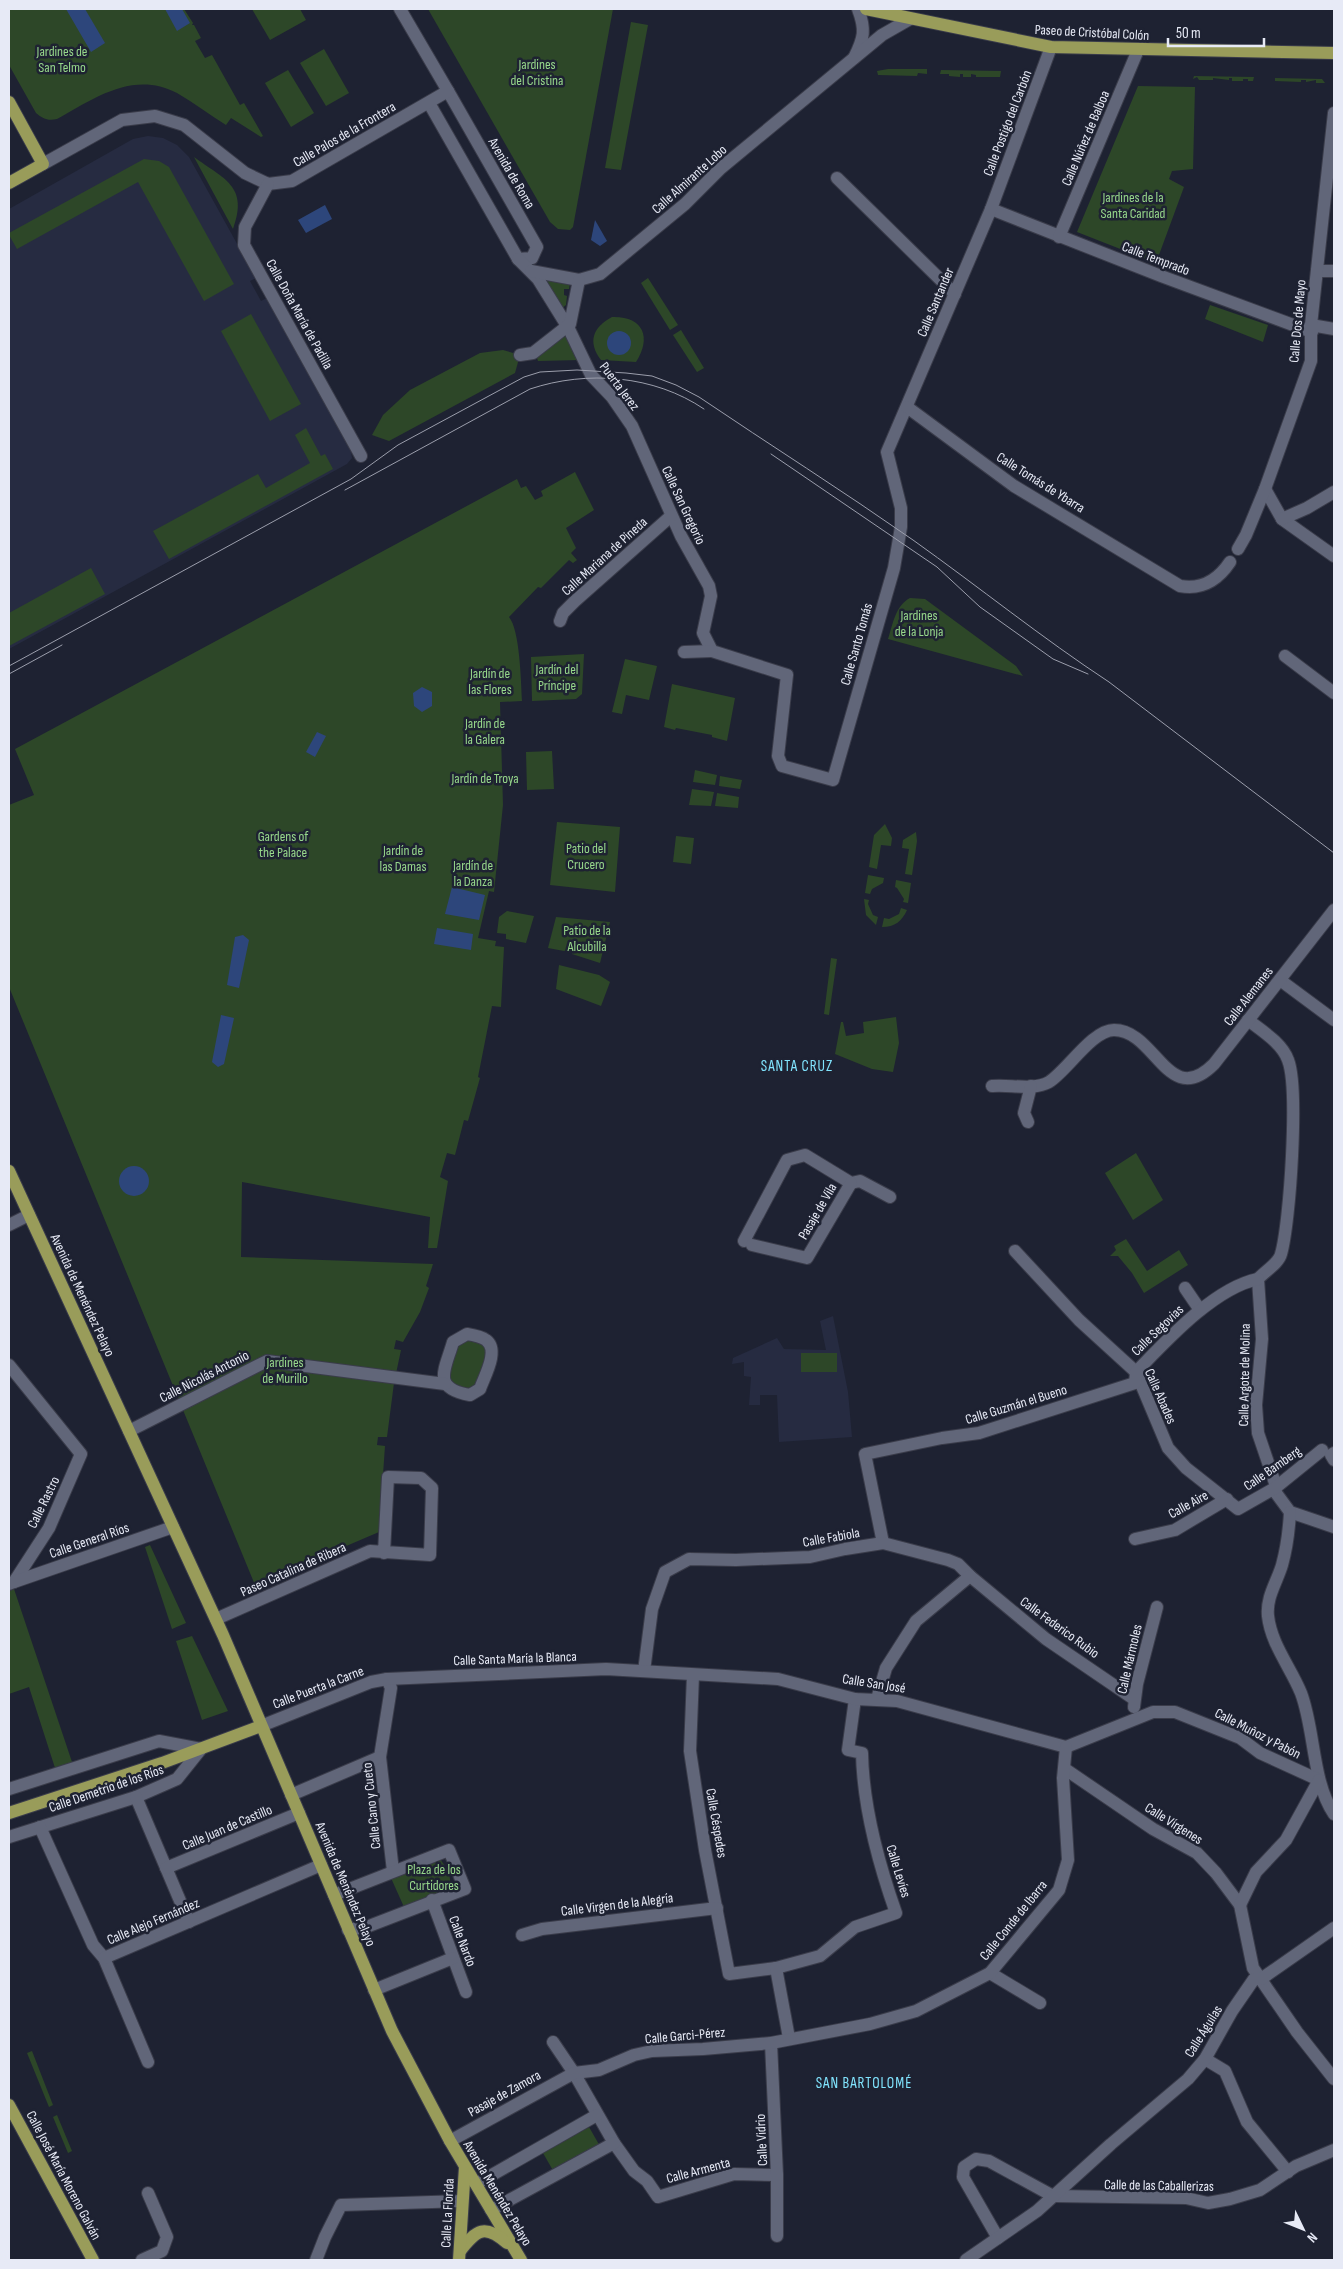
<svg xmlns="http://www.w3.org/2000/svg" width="1343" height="2269" font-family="'Sofia Sans Condensed',sans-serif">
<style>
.built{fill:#262b41}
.green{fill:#2d4728}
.water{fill:#2d467b}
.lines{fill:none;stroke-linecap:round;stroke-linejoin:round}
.minor-casing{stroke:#3a3c4a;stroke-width:14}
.major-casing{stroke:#3a3c4a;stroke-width:14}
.minor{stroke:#616679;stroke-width:12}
.major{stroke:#999c5a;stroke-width:12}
.tram{stroke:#9b9eac;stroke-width:1}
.labels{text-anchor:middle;stroke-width:5;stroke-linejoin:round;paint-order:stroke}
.street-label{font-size:14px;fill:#e7eaf6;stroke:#1e2232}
.park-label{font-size:14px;fill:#97d88b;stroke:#1e2232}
.neighbourhood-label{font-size:15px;letter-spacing:1px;fill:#81e4fe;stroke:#1e2232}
</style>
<rect width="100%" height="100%" fill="#1e2232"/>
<!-- built -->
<g class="built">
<polygon points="148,136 163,138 177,145 189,157 256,278 250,281 261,301 267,298 351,451 352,458 347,464 9,649 9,209 133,139"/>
<polygon points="833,1316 848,1392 852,1437 779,1442 777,1395 760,1395 760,1405 749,1405 751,1377 744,1376 744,1362 732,1364 733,1358 777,1338 784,1349 826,1350 820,1321"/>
</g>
<!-- green -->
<g class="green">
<path d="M 9,9 L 184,9 L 193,23 L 192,25 L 194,25 L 201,38 L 195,41 L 205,58 L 212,55 L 240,105 L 244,103 L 263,136 L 261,137 L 231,118 L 226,125 C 210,115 194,103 177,93 C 134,70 94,98 57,119 C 48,121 43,119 36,113 L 9,65 Z"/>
<polygon points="252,9 300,9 306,20 270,40"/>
<polygon points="428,9 613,9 573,227 570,230 558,229 550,222"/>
<polygon points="631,22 648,25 621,170 605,168"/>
<polygon points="324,49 349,93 326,106 300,63"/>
<polygon points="888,69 927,69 927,74 918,73 917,76 878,75 877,71"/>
<polygon points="288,70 314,113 291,127 265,83"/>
<polygon points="941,70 1001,71 1000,77 976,77 976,75 971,74 971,77 963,77 963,74 960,74 960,77 949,76 949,74 940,74"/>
<polygon points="1194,76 1254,77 1253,81 1248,81 1248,79 1243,79 1243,81 1232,81 1232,78 1229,78 1229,80 1213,78 1213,80 1199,80 1197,77 1193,79"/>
<polygon points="1275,78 1322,79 1325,83 1316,83 1316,80 1306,82 1306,80 1301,80 1301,82 1275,81"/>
<polygon points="1138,86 1195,87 1193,169 1172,171 1169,179 1184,187 1156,263 1077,232"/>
<path d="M 194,157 C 224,179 249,186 233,229 Z"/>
<polygon points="144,159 159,161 169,167 234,284 204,301 138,182 17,249 9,235 9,233"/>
<polygon points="543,278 570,283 569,289 564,289 564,295 567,296 566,305 561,309"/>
<polygon points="648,278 678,325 670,330 641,283"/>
<polygon points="1210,305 1268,325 1263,342 1205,319"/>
<polygon points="251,314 301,404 270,421 221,331"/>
<path d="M 612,317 C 643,316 652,337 636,362 L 601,360 C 587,342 593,327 612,317 Z"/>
<polygon points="566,330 580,360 538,361 536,355"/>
<polygon points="681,330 704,368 697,372 673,335"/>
<polygon points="503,350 520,355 515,373 389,441 372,435 383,415 410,390 480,353"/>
<polygon points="306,428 321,456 325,454 333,469 169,559 153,531 258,474 266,488 310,463 295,435"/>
<path d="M 575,472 L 594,510 L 566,528 L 576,548 L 571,553 L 577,560 L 573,563 L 569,560 L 541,588 L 538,587 L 509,617 C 520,630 521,682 522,701 L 500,702 L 503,805 L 494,892 L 489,891 L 478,938 L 496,941 L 495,946 L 504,947 L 501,1007 L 492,1006 L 478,1077 L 480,1078 L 468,1121 L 464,1120 L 455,1155 L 447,1153 L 440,1177 L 448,1181 L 437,1248 L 428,1248 L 430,1217 L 242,1182 L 241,1257 L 433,1264 L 426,1286 L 429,1288 L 420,1312 L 403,1342 L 396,1340 L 394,1349 L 401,1350 L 394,1383 L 387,1437 L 378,1437 L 377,1445 L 385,1446 L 379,1532 L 255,1585 L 9,987 L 9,805 L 34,795 L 15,749 L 517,479 L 521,488 L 526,486 L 535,500 L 543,496 L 541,491 Z"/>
<polygon points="91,568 105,594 9,646 9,613"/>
<path d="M 910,598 L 925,599 L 1016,666 L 1023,676 L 888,639 C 893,624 895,606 910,598 Z"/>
<polygon points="584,654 582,694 576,699 532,701 531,657"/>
<polygon points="625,659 657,666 649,700 626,695 622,714 612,712"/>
<polygon points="672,684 735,698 727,741 712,737 712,735 676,728 675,730 664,727"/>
<polygon points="552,751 554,789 527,790 526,752"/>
<polygon points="695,770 717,775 715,785 693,782"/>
<polygon points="720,776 742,780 740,789 719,786"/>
<polygon points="692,789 714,792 711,806 689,805"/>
<polygon points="717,793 739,797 738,808 715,806"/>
<polygon points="557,822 620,827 615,892 550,885"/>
<polygon points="885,824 892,838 891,846 881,845 877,869 869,867 874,835"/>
<polygon points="916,832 917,841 912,875 905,874 909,849 902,848 903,840"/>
<polygon points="676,836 694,838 691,864 673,862"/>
<polygon points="868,875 884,878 883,883 872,889 870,894 865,893"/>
<polygon points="896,880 911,883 908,903 903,902 904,899 897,888 895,887"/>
<polygon points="864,899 869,900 868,904 873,915 878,917 876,925 866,915"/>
<path d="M 901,908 L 907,910 C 902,921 895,927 882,927 L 884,918 L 889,919 L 899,914 Z"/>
<polygon points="507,911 534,916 526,943 506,939 506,934 497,933 499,917"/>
<polygon points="556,917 610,922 600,963 572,954 573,949 564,951 548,948"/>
<polygon points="831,958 837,959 829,1015 824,1014"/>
<polygon points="559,965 599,975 610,982 601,1006 556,989"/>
<polygon points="896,1017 899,1043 893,1072 872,1069 835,1054 841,1022 843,1022 846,1036 864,1033 863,1022"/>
<polygon points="1136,1153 1163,1200 1133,1220 1105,1173"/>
<polygon points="1126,1239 1147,1271 1179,1250 1188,1265 1144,1293 1132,1273 1118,1256 1110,1256 1116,1250 1114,1246"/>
<path d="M 463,1340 L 480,1341 L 487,1350 L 480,1381 L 469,1390 L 451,1383 C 447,1369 451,1350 463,1340 Z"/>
<rect x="801" y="1353" width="36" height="19"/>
<polygon points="150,1545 186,1623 172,1629 145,1547"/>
<polygon points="14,1589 72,1762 55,1768 29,1687 9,1694 9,1591"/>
<polygon points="192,1636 228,1711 202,1720 176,1641"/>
<polygon points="439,1858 449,1871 451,1888 404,1907 391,1878"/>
<polygon points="32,2051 53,2105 49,2107 27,2053"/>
<polygon points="57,2115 72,2151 68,2153 53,2117"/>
<polygon points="589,2127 601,2148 555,2174 543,2153"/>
</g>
<!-- water -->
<g class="water">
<polygon points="66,9 85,9 105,43 91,52"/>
<polygon points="165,9 182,9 190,23 177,31"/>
<polygon points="325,205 332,219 306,233 298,220"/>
<polygon points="595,220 607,241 600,246 591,240"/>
<circle cx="619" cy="343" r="12"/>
<polygon points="422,687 432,692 432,706 422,712 414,706 413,693"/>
<polygon points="317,732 326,736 315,757 306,752"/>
<polygon points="452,887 485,895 479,920 445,914"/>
<polygon points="437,928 473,934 471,950 434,944"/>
<polygon points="243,935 249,940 239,988 227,985 235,937"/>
<polygon points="221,1015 234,1018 224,1064 218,1067 212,1062"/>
<circle cx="134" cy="1181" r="15"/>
</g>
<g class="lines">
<!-- minor casing -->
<g class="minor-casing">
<g id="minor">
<path d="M 854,58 C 864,38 866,30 858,9"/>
<polyline points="429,103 518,259 532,258 537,247 448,91"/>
<polyline points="43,164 122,120 155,116 184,125 245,173 268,184 292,181 448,91 400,9"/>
<polyline points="837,178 955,294"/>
<polyline points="268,184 245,227 244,245 361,456"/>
<polyline points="991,209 1161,276 1312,332"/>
<polyline points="1059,237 1138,50"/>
<polyline points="518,259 538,279 569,329 591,375 612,397 632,426 681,536 709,586 711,596 703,633 712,651 787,675 778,756 782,766 833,780 894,568 901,527 901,508 887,452 991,209 1051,47"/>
<polyline points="531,271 579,280 600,274 685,204 721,168 882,35 910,19"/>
<polyline points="1317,271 1334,271"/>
<polyline points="1311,325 1334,329"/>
<polyline points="520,355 533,353 570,324 579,280"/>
<path d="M 907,407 L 1014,486 L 1180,586 C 1202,590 1218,580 1230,562"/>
<polyline points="1265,489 1282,519 1334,556"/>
<polyline points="1282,519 1307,508 1334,492"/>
<polyline points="1238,549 1246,535 1265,489 1311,361 1311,325 1334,113"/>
<polyline points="560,621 563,613 575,601 671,516"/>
<polyline points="684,652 712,651"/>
<polyline points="1285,656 1334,693"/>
<polyline points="1280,980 1334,1020"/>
<path d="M 1248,1020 C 1262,1031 1282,1043 1288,1060 C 1299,1088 1290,1223 1281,1254 C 1279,1263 1264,1272 1258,1279 L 1262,1339 L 1256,1405 L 1258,1433 L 1275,1483 L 1276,1493 L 1290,1512 L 1334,1527"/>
<path d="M 992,1086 C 1009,1084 1033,1091 1049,1082 C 1067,1071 1092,1030 1114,1030 C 1156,1030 1168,1110 1214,1064 L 1334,910"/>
<polyline points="1028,1122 1024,1113 1031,1086"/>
<polyline points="9,1225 29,1215"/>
<polyline points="744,1241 787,1160 805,1155 851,1183 860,1181 890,1197"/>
<polyline points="752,1245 807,1258 851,1183"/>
<polyline points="1015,1251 1079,1320 1136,1372 1168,1448 1186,1468 1238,1509 1275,1488 1322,1450"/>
<polyline points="1185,1288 1200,1310"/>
<path d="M 467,1334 C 473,1335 482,1337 486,1340 C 500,1350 484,1377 480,1389 L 470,1395 C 431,1388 445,1370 453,1342 Z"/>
<polyline points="9,1365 81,1454 49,1528 14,1582 9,1584"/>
<polyline points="129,1431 267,1361 445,1384"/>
<polyline points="1334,1453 1331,1455 1334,1460"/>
<path d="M 1290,1512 C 1289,1530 1287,1547 1282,1565 C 1277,1582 1266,1597 1268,1616 C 1271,1644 1291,1668 1301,1693 C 1315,1730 1312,1782 1334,1814"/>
<polyline points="1135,1539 1175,1530 1227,1499"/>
<path d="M 883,1543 L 865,1454 L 942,1438 L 979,1433 L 1135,1383 L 1136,1372 C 1166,1341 1214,1288 1258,1279"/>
<polyline points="14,1582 173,1527"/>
<polyline points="216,1619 370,1551 430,1555 432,1488 421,1478 388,1477 384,1553"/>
<polyline points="644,1671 652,1609 665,1572 689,1559 736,1560 810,1557 845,1549 883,1543 948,1560 958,1564 970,1576 1046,1639 1134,1699"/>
<path d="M 693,1675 L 690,1751 L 705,1850 L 729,1974 L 776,1968 L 820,1956 L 855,1927 L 896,1913 C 878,1862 863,1807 862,1753 L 848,1750 L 855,1699"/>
<polyline points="387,1679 391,1688 380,1757 393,1871"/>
<polyline points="877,1699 886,1668 916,1621 970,1576"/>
<polyline points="1134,1707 1137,1684 1157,1607"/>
<polyline points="261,1726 371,1682 387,1679 606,1669 778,1679 855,1699 897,1701 1066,1747"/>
<polyline points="1066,1747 1153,1712 1175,1712 1240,1738 1260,1753 1319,1780"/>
<polyline points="1065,1769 1153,1829 1197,1853 1216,1873 1240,1905 1253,1968 1297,2032 1334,2079"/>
<polyline points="9,1789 159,1741 201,1749 177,1779 136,1797 9,1837"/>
<polyline points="291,1795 380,1757"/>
<polyline points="136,1797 189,1922"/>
<polyline points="40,1827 93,1945 104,1958 148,2062"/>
<polyline points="166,1868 299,1813"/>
<polyline points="334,1895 449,1850 465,1889 369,1926 348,1930"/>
<polyline points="432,1900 466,1992"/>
<polyline points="1240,1905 1256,1872 1286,1840 1319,1780"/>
<polyline points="522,1935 542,1929 717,1908"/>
<polyline points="104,1958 321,1865"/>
<polyline points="776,1968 789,2038"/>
<polyline points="990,1973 1040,2003"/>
<polyline points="374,1990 453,1958"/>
<polyline points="553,2042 574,2073 614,2143 634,2171 647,2181 658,2197 734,2174 777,2175"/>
<polyline points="771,2043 777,2175 777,2236"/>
<polyline points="1205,2059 1225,2071 1247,2122 1288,2172"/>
<polyline points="450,2141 574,2073 599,2070 634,2055 652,2051 703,2049 771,2043 870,2024 916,2011 990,1973 1059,1890 1068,1860 1063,1778 1066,1747"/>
<polyline points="476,2184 597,2115"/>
<polyline points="491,2210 614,2143"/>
<polyline points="998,2238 963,2177 964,2167 976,2159 989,2161 1053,2196 1186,2198 1208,2203 1230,2199 1260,2190 1296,2166 1334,2150"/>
<polyline points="142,2260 162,2251 167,2237 148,2193"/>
<polyline points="316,2260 325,2237 341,2205 462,2201"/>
<polyline points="966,2260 1037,2211 1111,2144 1188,2079 1205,2059 1232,2011 1254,1979 1261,1979 1334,1928"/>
</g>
</g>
<!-- major casing -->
<g class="major-casing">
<g id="major">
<polyline points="866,9 1051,47 1334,53"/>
<polyline points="9,102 43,164 9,183"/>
<polyline points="9,1171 223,1635 392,2031 450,2141 521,2260"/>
<polyline points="9,1813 162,1763 261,1726"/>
<polyline points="9,2105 93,2260"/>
<path d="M 460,2251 C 477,2229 485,2224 507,2243"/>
<polyline points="459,2260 465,2167"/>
</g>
</g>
<!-- minor -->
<use href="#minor" class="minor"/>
<!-- major -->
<use href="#major" class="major"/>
<!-- tram -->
<g class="tram">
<polyline points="771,454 937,567 980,607 1053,659 1088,674"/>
<path d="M 345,490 L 530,389 C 587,370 654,375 704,409"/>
<path d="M 9,666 L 351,479 L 398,445 L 524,377 L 540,372 L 577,370 L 626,373 L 652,376 L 676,385 L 699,397 C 770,445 843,491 913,540 C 979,587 1042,638 1109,682 L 1334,853"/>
<polyline points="9,674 62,645"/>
</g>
</g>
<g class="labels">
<!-- street labels -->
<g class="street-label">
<text transform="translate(1092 32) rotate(3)" y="5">Paseo de Cristóbal Colón</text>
<text transform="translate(1007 123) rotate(-69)" y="5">Calle Postigo del Carbón</text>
<text transform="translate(344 134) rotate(-30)" y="5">Calle Palos de la Frontera</text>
<text transform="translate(1085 138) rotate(-67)" y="5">Calle Núñez de Balboa</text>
<text transform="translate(512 173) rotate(60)" y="5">Avenida de Roma</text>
<text transform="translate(689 179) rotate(-42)" y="5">Calle Almirante Lobo</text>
<text transform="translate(1156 258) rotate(21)" y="5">Calle Temprado</text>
<text transform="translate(935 302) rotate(-67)" y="5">Calle Santander</text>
<text transform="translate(300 314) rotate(61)" y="5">Calle Doña María de Padilla</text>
<text transform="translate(1297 321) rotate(-85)" y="5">Calle Dos de Mayo</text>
<text transform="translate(620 386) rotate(53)" y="5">Puerta Jerez</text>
<text transform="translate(1041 482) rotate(32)" y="5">Calle Tomás de Ybarra</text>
<text transform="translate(684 505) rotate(65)" y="5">Calle San Gregorio</text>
<text transform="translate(604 556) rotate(-42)" y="5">Calle Mariana de Pineda</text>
<text transform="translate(856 644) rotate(-74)" y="5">Calle Santo Tomás</text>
<text transform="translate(1248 996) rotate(-52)" y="5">Calle Alemanes</text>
<text transform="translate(817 1211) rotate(-60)" y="5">Pasaje de Vila</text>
<text transform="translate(83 1295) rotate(65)" y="5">Avenida de Menéndez Pelayo</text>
<text transform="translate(1157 1330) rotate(-44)" y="5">Calle Segovias</text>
<text transform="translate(1244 1375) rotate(-89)" y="5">Calle Argote de Molina</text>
<text transform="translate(204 1376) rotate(-27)" y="5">Calle Nicolás Antonio</text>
<text transform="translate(1161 1396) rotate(66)" y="5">Calle Abades</text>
<text transform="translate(1016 1404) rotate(-17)" y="5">Calle Guzmán el Bueno</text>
<text transform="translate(1272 1468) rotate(-35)" y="5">Calle Bamberg</text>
<text transform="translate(43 1502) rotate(-64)" y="5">Calle Rastro</text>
<text transform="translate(1188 1504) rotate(-29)" y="5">Calle Aire</text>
<text transform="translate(831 1537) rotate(-10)" y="5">Calle Fabiola</text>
<text transform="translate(89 1540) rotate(-19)" y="5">Calle General Ríos</text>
<text transform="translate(293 1569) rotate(-24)" y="5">Paseo Catalina de Ribera</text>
<text transform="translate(1060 1627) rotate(36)" y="5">Calle Federico Rubio</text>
<text transform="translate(515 1658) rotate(-2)" y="5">Calle Santa María la Blanca</text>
<text transform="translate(1129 1659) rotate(-77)" y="5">Calle Mármoles</text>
<text transform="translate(874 1683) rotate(9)" y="5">Calle San José</text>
<text transform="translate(318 1687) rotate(-21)" y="5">Calle Puerta la Carne</text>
<text transform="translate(1258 1733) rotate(27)" y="5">Calle Muñoz y Pabón</text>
<text transform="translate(106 1788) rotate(-19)" y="5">Calle Demetrio de los Ríos</text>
<text transform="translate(371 1806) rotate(-96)" y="5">Calle Cano y Cueto</text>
<text transform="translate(717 1823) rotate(80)" y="5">Calle Céspedes</text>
<text transform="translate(1174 1823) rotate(32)" y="5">Calle Vírgenes</text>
<text transform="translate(227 1827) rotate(-23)" y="5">Calle Juan de Castillo</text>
<text transform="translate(899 1871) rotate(73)" y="5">Calle Levíes</text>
<text transform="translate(346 1884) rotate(67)" y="5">Avenida de Menéndez Pelayo</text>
<text transform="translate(617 1904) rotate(-7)" y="5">Calle Virgen de la Alegría</text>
<text transform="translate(1013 1920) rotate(-51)" y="5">Calle Conde de Ibarra</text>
<text transform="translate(153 1921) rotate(-23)" y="5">Calle Alejo Fernández</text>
<text transform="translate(463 1941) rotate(69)" y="5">Calle Nardo</text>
<text transform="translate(1203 2031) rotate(-58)" y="5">Calle Águilas</text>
<text transform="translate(685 2035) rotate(-5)" y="5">Calle Garci-Pérez</text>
<text transform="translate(504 2093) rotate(-29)" y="5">Pasaje de Zamora</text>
<text transform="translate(761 2140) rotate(-93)" y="5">Calle Vidrio</text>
<text transform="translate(698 2170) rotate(-15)" y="5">Calle Armenta</text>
<text transform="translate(64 2175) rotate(62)" y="5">Calle José María Moreno Galván</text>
<text transform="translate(1159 2185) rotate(1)" y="5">Calle de las Caballerizas</text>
<text transform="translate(498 2193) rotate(59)" y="5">Avenida Menéndez Pelayo</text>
<text transform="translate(447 2213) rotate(-87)" y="5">Calle La Florida</text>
</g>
<!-- park labels -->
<g class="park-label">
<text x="62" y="56">Jardines de<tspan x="62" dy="16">San Telmo</tspan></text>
<text x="537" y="69">Jardines<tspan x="537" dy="16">del Cristina</tspan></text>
<text x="1133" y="202">Jardines de la<tspan x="1133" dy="16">Santa Caridad</tspan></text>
<text x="919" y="620">Jardines<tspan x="919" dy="16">de la Lonja</tspan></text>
<text x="557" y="674">Jardín del<tspan x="557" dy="16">Príncipe</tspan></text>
<text x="490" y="678">Jardín de<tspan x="490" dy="16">las Flores</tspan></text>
<text x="485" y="728">Jardín de<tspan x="485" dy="16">la Galera</tspan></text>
<text x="485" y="783">Jardín de Troya</text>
<text x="283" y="841">Gardens of<tspan x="283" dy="16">the Palace</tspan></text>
<text x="586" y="853">Patio del<tspan x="586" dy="16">Crucero</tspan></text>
<text x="403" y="855">Jardín de<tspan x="403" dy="16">las Damas</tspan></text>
<text x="473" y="870">Jardín de<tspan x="473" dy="16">la Danza</tspan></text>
<text x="587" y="935">Patio de la<tspan x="587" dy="16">Alcubilla</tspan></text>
<text x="285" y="1367">Jardines<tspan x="285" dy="16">de Murillo</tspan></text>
<text x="434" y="1874">Plaza de los<tspan x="434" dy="16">Curtidores</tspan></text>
</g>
<!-- neighbourhood labels -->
<g class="neighbourhood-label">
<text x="797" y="1071">SANTA CRUZ</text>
<text x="864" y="2088">SAN BARTOLOMÉ</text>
</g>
</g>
<!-- border -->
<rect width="1343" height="2269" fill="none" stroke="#e7eaf6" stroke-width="20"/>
<!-- north arrow -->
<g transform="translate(1303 2229) rotate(133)" stroke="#1e2232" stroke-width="4" paint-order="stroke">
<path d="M0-4L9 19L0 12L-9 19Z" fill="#e7eaf6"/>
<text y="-8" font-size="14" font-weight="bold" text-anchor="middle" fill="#e7eaf6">N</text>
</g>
<!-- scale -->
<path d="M1168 38v8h96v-8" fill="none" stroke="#e7eaf6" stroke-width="2.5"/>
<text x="1176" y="38" font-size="15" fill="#e7eaf6" stroke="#1e2232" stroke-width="4" paint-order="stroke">50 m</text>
</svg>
